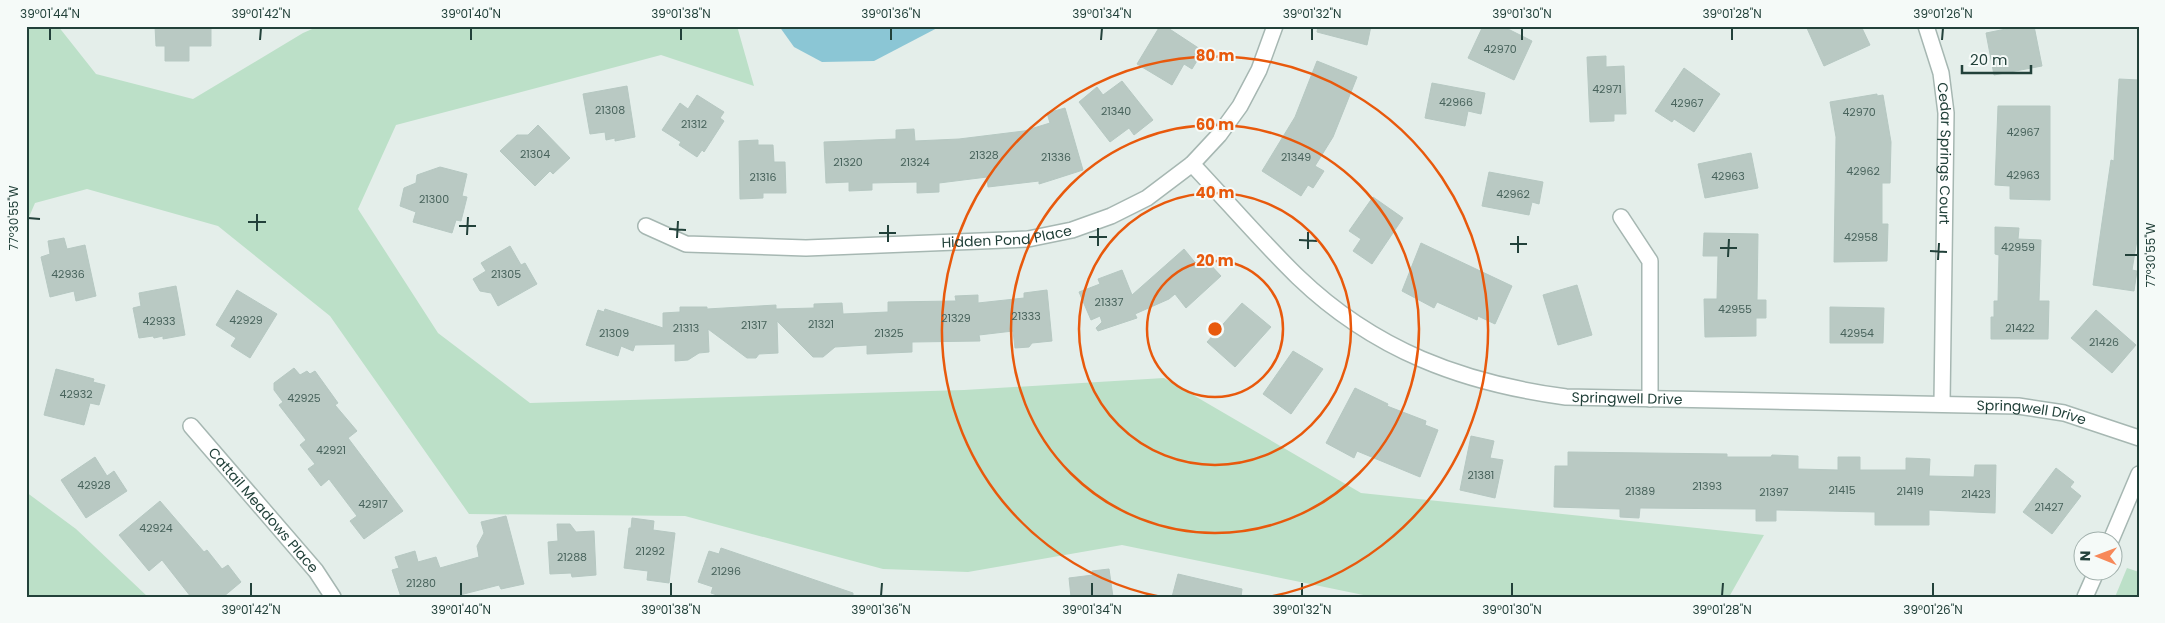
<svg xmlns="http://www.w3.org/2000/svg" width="2165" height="623" font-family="Poppins,sans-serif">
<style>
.green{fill:#bce0c8}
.water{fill:#8bc6d5}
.building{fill:#b9c9c3;stroke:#b6c8c2}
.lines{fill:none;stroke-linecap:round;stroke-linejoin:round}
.minor-casing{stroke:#a6b7b2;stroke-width:18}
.tertiary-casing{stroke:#a6b7b2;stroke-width:18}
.minor{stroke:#fff;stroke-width:15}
.tertiary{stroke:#fff;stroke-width:15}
.ticks{fill:none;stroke:#22413a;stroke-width:2}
.ring{fill:none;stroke:#e8590c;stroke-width:2.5}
.labels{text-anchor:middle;stroke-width:4;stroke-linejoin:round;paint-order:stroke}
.number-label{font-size:11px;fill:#48635c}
.street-label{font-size:14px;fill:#22413a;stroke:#f5faf8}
.centre{fill:#e8590c;stroke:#f5faf8;stroke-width:2.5}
.ring-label{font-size:15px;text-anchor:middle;font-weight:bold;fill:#e8590c;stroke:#f5faf8;stroke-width:4;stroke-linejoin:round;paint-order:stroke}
.neatline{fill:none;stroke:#22413a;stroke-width:2}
.ticks-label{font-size:12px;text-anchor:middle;fill:#22413a}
</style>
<rect width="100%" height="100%" fill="#e4eeea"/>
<!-- green -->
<g class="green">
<polygon points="26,26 58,26 96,74 193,99 303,33 319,26 737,26 754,86 661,55 396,125 358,209 438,333 530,403 964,390 1164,378 1361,493 1764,535 1729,597 1373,597 1122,545 968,572 883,569 685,516 469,514 330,316 218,226 87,189 35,203 26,224"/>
<polygon points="26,492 76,529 148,597 26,597"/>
<polygon points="2127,568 2139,572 2139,597 2115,597"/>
</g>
<!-- water -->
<polygon class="water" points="779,26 941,26 874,61 822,62 794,47"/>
<!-- building -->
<g class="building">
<polygon points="155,26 211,26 211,46 189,46 189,61 165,61 165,46 156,46"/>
<polygon points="1160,26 1165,26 1203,51 1192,69 1184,64 1172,85 1137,64"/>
<polygon points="1318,26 1371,26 1367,45 1317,32"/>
<polygon points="1483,26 1502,26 1532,41 1514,80 1468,58"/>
<polygon points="1806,26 1861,26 1870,45 1824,66"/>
<polygon points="2021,26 2034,26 2042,66 1994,75 1986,33"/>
<polygon points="1606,56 1606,67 1624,66 1626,114 1614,114 1614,121 1590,122 1587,57"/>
<polygon points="1317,61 1357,77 1333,137 1315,166 1324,171 1313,188 1308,185 1301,196 1262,171 1295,117"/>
<polygon points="1684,68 1720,94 1694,132 1674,119 1672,122 1655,111"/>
<polygon points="2119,79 2139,80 2139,228 2132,270 2137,271 2134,291 2093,285 2111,160 2114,161"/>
<polygon points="1122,81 1153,120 1134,135 1129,128 1110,142 1079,102 1097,87 1103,95"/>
<polygon points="1432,83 1485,93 1481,114 1468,111 1465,126 1425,118"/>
<polygon points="627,86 635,137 615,141 615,138 606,140 605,132 590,134 583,94"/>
<polygon points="1877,94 1877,96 1883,95 1891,142 1890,183 1882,183 1882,224 1888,224 1887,261 1834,262 1836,137 1830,102"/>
<polygon points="697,95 724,112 720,118 724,121 704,152 702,150 697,157 679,145 681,142 662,130 680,103 688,109"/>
<polygon points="1998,106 2050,106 2050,200 2010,199 2010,186 1995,185"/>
<polygon points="1065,108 1083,170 1055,179 1039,184 1039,181 988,187 987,177 939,183 939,192 917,193 917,182 872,183 872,190 849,191 849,182 826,183 824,142 896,139 896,130 914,129 915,141 959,139 1024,131 1050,123 1047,113"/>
<polygon points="538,125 570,158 553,174 550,171 535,186 500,151 517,135 528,135"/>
<polygon points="758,140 758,145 773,145 774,162 785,162 786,193 763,193 763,198 740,199 739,141"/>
<polygon points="1751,153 1758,188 1705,198 1698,164"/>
<polygon points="440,167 467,174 462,196 467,197 461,221 456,220 452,233 413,222 416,212 400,206 404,188 416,183 417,175"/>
<polygon points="1489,172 1543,182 1539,204 1532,202 1529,215 1482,206"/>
<polygon points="1373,197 1403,218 1372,264 1353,251 1361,239 1349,231"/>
<polygon points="1995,227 2019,228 2018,239 2041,240 2039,301 2049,301 2048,339 1991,339 1991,317 1994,317 1994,301 1998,301 1999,255 1995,254"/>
<polygon points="1704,233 1758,234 1757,300 1766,300 1766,318 1756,318 1756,336 1705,337 1704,299 1717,299 1718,256 1703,256"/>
<polygon points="64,238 67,249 85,245 96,296 76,301 74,291 50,297 41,257 50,254 48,241"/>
<polygon points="1421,243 1512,286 1495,324 1478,316 1477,320 1437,302 1434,308 1402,291"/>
<polygon points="510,246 521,265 525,263 537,284 498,306 491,293 480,291 473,279 486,271 481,263"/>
<polygon points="1184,249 1198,266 1206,260 1221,276 1186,308 1175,294 1169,299 1135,314 1137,318 1098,331 1096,328 1102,322 1100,316 1091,320 1079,292 1100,284 1098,279 1122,270 1132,295"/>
<polygon points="1577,285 1592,335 1558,345 1543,295"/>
<polygon points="176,286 185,335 163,339 163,336 154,338 153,336 139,338 133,308 141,306 139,293"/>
<polygon points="237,290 277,314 250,358 231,346 236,338 216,325"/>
<polygon points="1047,290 1052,341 1032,343 1029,347 1015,348 1013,331 979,335 980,341 912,342 912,352 867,354 867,345 835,347 823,357 813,357 777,321 778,353 759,354 756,358 747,358 708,329 709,352 699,353 688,360 675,361 675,344 635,345 633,351 621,346 618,356 586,345 598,310 604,312 605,309 663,328 663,313 680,312 680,307 707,307 707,309 776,305 776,309 814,308 814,304 842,303 843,314 888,312 888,302 956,301 955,296 978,295 978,303 1024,298 1024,293"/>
<polygon points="1242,303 1271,327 1235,367 1207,342"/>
<polygon points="1830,307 1884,308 1883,343 1830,343"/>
<polygon points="2096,310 2136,345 2112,373 2071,338"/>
<polygon points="1293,351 1323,369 1291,414 1263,394"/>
<polygon points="294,368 300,375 307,371 310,374 315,371 338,403 335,405 357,431 348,438 403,511 364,539 350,521 357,516 329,479 321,486 308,469 315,464 300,445 306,440 279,405 283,402 274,390 274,383"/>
<polygon points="56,369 94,379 93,382 105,385 99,405 90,403 84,425 44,415"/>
<polygon points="1355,388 1388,404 1387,406 1426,421 1425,425 1438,430 1420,477 1357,451 1354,458 1326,443"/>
<polygon points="1471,436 1494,441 1490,458 1503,460 1495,498 1460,490"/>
<polygon points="1568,452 1727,454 1727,457 1771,457 1772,455 1798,456 1798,469 1838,470 1838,457 1860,457 1860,470 1906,470 1906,458 1930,459 1929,476 1974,477 1975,465 1996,465 1995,513 1929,510 1929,525 1875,525 1875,512 1776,510 1776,521 1756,521 1756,509 1640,508 1639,518 1620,517 1620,509 1554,507 1555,466 1568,466"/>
<polygon points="95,457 107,476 114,471 127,491 86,518 61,480"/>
<polygon points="2056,468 2074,482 2070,487 2081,496 2052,534 2023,512"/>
<polygon points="160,501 204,552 207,550 222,569 228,565 241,582 223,597 191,597 162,560 149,571 119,535"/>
<polygon points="506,516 524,584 501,589 499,585 452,597 401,597 392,570 399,568 395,557 415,551 418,562 436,557 440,568 479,557 477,546 484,533 481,522"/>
<polygon points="632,518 654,521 653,530 675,533 669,583 647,580 648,571 624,568 629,528 631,528"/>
<polygon points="557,524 570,524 576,532 594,531 596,575 572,577 571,573 550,574 548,542 558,541"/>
<polygon points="721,548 853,593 853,597 723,597 711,593 713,587 698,582 709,551 719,554"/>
<polygon points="1109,569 1113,597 1071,597 1069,578 1093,575 1092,571"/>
<polygon points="1178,574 1242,589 1241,597 1172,597"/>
</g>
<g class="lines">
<!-- minor casing -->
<g class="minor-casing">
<g id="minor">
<path id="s1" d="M 1926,26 L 1941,73 L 1946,113 L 1942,403"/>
<path id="s2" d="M 1192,164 C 1227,201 1261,241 1298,277 C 1374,350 1462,383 1566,397 L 2018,406 L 2064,413 L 2139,438"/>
<polyline points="1621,217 1650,261 1650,399"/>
<path id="s3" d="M 646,226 L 686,244 L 806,248 L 1028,239 L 1072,230 L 1111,216 L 1147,198 L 1192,164 L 1219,135 L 1240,106 L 1259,70 L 1275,26"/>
<path id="s4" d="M 191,426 L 316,571 L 333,597"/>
</g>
</g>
<!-- tertiary casing -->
<g class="tertiary-casing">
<g id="tertiary">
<polyline points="2111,540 2139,474"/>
<polyline points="2085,597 2097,570"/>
</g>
</g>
<!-- minor -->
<use href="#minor" class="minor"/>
<!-- tertiary -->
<use href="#tertiary" class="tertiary"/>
</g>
<!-- ticks -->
<path class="ticks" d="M 50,40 L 50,28M 260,40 L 261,28M 471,40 L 471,28M 681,40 L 681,28M 891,40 L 891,28M 1101,40 L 1102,28M 1312,40 L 1312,28M 1522,40 L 1522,28M 1732,40 L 1732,28M 1942,40 L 1943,28M 28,218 L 40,219M 248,222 L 266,222M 459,226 L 476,226M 669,229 L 686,230M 257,231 L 257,214M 879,233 L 896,233M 467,235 L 468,217M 1089,237 L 1107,237M 677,238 L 678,221M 1299,240 L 1317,241M 888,242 L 888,225M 1510,244 L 1527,244M 1098,246 L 1098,228M 1720,248 L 1737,248M 1308,249 L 1308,232M 1930,251 L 1947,252M 1518,253 L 1518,236M 2125,255 L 2138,255M 1728,257 L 1729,239M 1938,260 L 1939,243M 251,596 L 251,583M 461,596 L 461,583M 671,596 L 671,583M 881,596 L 882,583M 1092,596 L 1092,583M 1302,596 L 1302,583M 1512,596 L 1512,583M 1722,596 L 1723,583M 1933,596 L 1933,583"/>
<!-- distance rings -->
<g class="ring">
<circle cx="1215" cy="329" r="68"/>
<circle cx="1215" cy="329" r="136"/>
<circle cx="1215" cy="329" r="204"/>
<path d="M1161 597A273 273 0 1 1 1269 597"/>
</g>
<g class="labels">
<!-- number labels -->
<g class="number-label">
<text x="1500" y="53">42970</text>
<text x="1607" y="93">42971</text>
<text x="1456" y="106">42966</text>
<text x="1687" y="107">42967</text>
<text x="610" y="114">21308</text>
<text x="1116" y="115">21340</text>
<text x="1859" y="116">42970</text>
<text x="694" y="128">21312</text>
<text x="2023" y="136">42967</text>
<text x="535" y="158">21304</text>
<text x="984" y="159">21328</text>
<text x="1056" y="161">21336</text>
<text x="1296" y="161">21349</text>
<text x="848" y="166">21320</text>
<text x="915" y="166">21324</text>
<text x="1863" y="175">42962</text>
<text x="2023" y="179">42963</text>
<text x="1728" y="180">42963</text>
<text x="763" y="181">21316</text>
<text x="1513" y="198">42962</text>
<text x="434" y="203">21300</text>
<text x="1861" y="241">42958</text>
<text x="2018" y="251">42959</text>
<text x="68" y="278">42936</text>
<text x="506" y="278">21305</text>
<text x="1109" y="306">21337</text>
<text x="1735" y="313">42955</text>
<text x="1026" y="320">21333</text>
<text x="956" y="322">21329</text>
<text x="246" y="324">42929</text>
<text x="159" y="325">42933</text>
<text x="821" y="328">21321</text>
<text x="754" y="329">21317</text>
<text x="686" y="332">21313</text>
<text x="2020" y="332">21422</text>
<text x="614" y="337">21309</text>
<text x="889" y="337">21325</text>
<text x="1857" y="337">42954</text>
<text x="2104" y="346">21426</text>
<text x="76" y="398">42932</text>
<text x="304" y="402">42925</text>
<text x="331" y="454">42921</text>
<text x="1481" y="479">21381</text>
<text x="94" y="489">42928</text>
<text x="1707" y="490">21393</text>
<text x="1842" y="494">21415</text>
<text x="1640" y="495">21389</text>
<text x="1910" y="495">21419</text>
<text x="1774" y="496">21397</text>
<text x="1976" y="498">21423</text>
<text x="373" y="508">42917</text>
<text x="2049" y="511">21427</text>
<text x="156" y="532">42924</text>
<text x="650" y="555">21292</text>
<text x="572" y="561">21288</text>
<text x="726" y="575">21296</text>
<text x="421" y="587">21280</text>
</g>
<!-- street labels -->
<g class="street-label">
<text dy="5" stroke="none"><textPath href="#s1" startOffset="130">Cedar Springs Court</textPath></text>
<text dy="5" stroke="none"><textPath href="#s3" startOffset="365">Hidden Pond Place</textPath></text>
<text dy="5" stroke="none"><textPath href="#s2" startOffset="515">Springwell Drive</textPath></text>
<text dy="5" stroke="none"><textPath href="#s2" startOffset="920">Springwell Drive</textPath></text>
<text dy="5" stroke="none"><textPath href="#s4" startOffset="111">Cattail Meadows Place</textPath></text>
</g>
</g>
<circle cx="1215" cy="329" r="8" class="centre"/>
<g class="ring-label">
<text x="1215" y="61">80 m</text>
<text x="1215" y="130">60 m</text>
<text x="1215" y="198">40 m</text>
<text x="1215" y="266">20 m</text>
</g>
<!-- border -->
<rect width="2165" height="623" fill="none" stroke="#f5faf8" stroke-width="55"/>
<!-- north arrow -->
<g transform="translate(2098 556) rotate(271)"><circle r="24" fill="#f5faf8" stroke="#a1b0ac"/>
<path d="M0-4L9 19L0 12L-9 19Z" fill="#f78859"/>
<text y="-8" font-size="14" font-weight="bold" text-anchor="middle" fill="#22413a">N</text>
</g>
<!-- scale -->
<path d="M1962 65v8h69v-8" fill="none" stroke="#22413a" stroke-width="2.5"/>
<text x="1970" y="65" font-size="15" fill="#22413a" stroke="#f5faf8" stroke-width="4" paint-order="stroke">20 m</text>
<rect x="28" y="28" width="2110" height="568" class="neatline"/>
<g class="ticks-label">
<text x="50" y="18">39°01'44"N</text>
<text x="261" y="18">39°01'42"N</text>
<text x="471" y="18">39°01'40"N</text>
<text x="681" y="18">39°01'38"N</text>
<text x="891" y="18">39°01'36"N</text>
<text x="1102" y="18">39°01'34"N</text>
<text x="1312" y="18">39°01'32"N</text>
<text x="1522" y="18">39°01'30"N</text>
<text x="1732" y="18">39°01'28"N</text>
<text x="1943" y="18">39°01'26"N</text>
<text transform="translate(14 218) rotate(-90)" y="4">77°30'55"W</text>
<text transform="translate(2151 255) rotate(-90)" y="4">77°30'55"W</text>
<text x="251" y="614">39°01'42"N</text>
<text x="461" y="614">39°01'40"N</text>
<text x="671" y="614">39°01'38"N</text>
<text x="881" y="614">39°01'36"N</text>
<text x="1092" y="614">39°01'34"N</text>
<text x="1302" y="614">39°01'32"N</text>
<text x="1512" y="614">39°01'30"N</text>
<text x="1722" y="614">39°01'28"N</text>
<text x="1933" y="614">39°01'26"N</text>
</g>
</svg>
